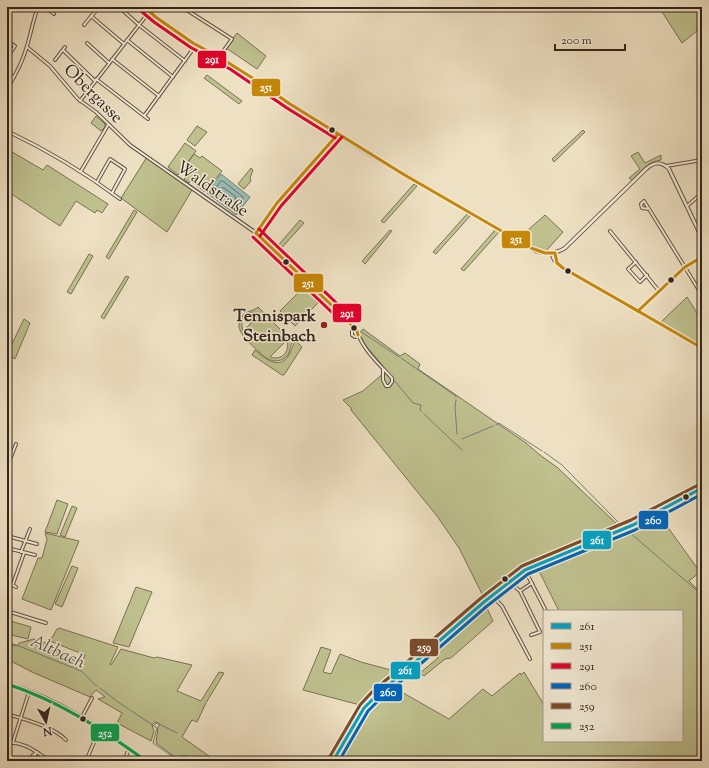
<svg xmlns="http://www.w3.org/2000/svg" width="709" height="768" font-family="'Sorts Mill Goudy',serif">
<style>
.green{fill:#bfc18f;stroke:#787255;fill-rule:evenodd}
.water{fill:#99bdb6;stroke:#708078}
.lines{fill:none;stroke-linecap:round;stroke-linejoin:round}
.shore{stroke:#667068;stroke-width:1}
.stream{stroke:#708078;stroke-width:1}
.minor-casing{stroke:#615345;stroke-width:4}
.tertiary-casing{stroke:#615345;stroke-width:4.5}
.secondary-casing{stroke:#32241b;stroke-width:4.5}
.minor{stroke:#f4ecd8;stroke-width:2}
.tertiary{stroke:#f4ecd8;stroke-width:2.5}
.secondary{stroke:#f4ecd8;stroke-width:2.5}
.bus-1-casing{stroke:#f4ecd8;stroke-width:6}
.bus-2-casing{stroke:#f4ecd8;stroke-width:6}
.bus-3-casing{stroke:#f4ecd8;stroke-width:6}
.bus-4-casing{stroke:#f4ecd8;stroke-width:6}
.bus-5-casing{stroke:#f4ecd8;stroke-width:6}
.bus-6-casing{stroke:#f4ecd8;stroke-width:6}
.bus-1{stroke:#02a2c5;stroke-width:3}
.bus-2{stroke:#c68607;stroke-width:3}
.bus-3{stroke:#e4002b;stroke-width:3}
.bus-4{stroke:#0065bd;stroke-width:3}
.bus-5{stroke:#7a4b2a;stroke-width:3}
.bus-6{stroke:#00a651;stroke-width:3}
.bus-dot{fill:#32241b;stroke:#f4ecd8;stroke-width:1.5}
.poi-dot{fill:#8f2418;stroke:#f4ecd8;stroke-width:1.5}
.labels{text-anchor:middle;stroke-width:3;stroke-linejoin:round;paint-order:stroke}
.street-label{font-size:17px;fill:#32241b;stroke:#f4ecd8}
.poi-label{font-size:17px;font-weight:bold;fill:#32241b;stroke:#f4ecd8;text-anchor:end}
.water-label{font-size:18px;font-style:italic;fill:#51524a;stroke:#f4ecd8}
.line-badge{stroke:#f4ecd8;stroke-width:1.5}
.badge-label{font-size:11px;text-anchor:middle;font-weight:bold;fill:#fff}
</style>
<rect width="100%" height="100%" fill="#eee1c3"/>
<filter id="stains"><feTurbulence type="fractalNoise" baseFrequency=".005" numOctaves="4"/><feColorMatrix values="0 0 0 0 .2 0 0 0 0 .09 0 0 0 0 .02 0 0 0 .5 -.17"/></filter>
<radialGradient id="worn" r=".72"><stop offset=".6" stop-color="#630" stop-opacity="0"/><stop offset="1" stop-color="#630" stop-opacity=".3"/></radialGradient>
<!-- green -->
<g class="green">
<polygon points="659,7 702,7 702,27 682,43"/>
<polygon points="237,33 266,56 257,69 226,48"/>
<polygon points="207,75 242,101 239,104 204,78"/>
<polygon points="96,116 105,124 105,127 101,131 91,123"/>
<polygon points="197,126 207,132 195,146 187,140"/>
<polygon points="583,130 585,132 554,162 552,159"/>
<polygon points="185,143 196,151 178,175 168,167"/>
<polygon points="7,149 43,170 47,165 108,204 102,213 97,210 95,213 76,201 60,226 7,191"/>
<path d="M 638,152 L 645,163 L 661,155 L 661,160 C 648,161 641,172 632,180 L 629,178 L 640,169 L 631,156 Z"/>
<polygon points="194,154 200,158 202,156 222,171 205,192 191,181 189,183 184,179 193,167 190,170 185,167"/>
<polygon points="147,157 192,190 167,232 121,198"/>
<polygon points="251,168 253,170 250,178 251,181 244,189 238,184"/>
<polygon points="414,184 417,186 384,223 381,221"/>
<polygon points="134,210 137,212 109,259 106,257"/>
<polygon points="467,214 470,216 436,254 433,252"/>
<polygon points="545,215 563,232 546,251 538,249 519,238"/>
<polygon points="300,220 304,223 278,252 275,249"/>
<polygon points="390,230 392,231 365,264 362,261"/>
<polygon points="495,230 499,232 464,271 461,269"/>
<polygon points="89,254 93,256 71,294 67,292"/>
<polygon points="126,276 129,277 104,319 101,317"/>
<polygon points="303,288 318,303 295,326 280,311"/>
<polygon points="687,297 697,313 702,318 702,345 661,322"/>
<path d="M 258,307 L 293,342 C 288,347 292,355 283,359 C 278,362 272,361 268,359 C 261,355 242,337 240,330 C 238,326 239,322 241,318 C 245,310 253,312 258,307 ZM 252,312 L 260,314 L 243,331 C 240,322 243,315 252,312 ZM 287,340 C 290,352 282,361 270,357 Z"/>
<polygon points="24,319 30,323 15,359 7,354"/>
<polygon points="363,329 400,356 405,353 420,364 418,369 526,443 540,455 558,468 620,527 523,569 485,600 459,548 437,516 351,410 351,408 343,400 363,391 386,371 365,346 359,335"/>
<path d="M 296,341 L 302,347 L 284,375 L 282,375 L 252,355 L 255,350 C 264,358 279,371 289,355 C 292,350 292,345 296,341 Z"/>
<polygon points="57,500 68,504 57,534 45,532"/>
<polygon points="72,506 77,508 65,537 60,535"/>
<polygon points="659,515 700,572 689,581 702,594 702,761 336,761 369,707 391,686 449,719 483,689 492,696 520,673 521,675 524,672 544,705 544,741 682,741 682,611 559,611 538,569 626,532 628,532 628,531"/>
<polygon points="45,533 79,541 51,610 22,599 38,558 42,558 47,539"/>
<polygon points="72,566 78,568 62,607 55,604"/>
<polygon points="136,587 152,592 129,647 113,643"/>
<polygon points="484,602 493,621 451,658 445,659 424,676 420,673 438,658 432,647"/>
<polygon points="7,620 31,627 28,639 7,634"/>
<path d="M 59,628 L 118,647 L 110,664 L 111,665 L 121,649 L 154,658 L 157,657 L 192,665 L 177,691 L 201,701 L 219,672 L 224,673 L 206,703 L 197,722 L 192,720 L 182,737 L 216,761 L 191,761 C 184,751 183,758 175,757 L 156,743 L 158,727 L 160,724 L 155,722 L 152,725 L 154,731 L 151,741 L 117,723 L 122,713 L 98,699 L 105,697 L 96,690 L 90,697 L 32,672 L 7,659 L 7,644 L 17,646 L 19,643 L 34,639 L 46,643 L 49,649 L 65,655 L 81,664 L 85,655 L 50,641 L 57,629 Z"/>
<polygon points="321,647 331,650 323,672 331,674 340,654 361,662 398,672 380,684 360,705 303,690"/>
</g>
<!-- water -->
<polygon class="water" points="221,174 250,197 236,215 207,193"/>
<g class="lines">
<!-- shore -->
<g class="shore">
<polygon points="221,181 223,181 243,197 243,199 236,208 233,208 213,193 214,191"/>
<polygon points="222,188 224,188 236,197 235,201 233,201 221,192 220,190"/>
</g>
<!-- stream -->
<g class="stream">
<polyline points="168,169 255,230"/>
<polyline points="261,234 360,331 399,357"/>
<polyline points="360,336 368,348 383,366"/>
<polyline points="401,358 456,396 456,397"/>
<polyline points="394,380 413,403 421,405 420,410 422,412"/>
<polyline points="456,400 455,407 457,434"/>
<polyline points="424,414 462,450"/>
<polyline points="496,425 499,423 542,451"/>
<polyline points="462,439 493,426"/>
<polyline points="544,452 562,465 622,526"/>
<polyline points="628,531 702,595"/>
<path d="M 7,642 L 19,646 L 81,671 C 87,675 91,682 97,686"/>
<polyline points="100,688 118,702 157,728 153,743 176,759 183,757 189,761"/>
<polyline points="154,725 157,723 177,733"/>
</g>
<!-- minor casing -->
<g class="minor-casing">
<g id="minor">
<polyline points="45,7 54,14"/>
<polyline points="119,7 139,25 185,61"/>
<polyline points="148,7 150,12"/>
<polyline points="182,7 232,39 219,57"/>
<polyline points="91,16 124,44"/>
<polyline points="84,25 99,7"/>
<polyline points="127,40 173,77"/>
<polyline points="7,41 15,46 7,58"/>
<polyline points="87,43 109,63"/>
<path d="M 27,47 L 50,66 L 78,99 L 96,112 L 130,145 L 256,233 L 357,331 C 362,349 380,365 392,378 L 392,382 L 389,386 L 386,386 L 383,380 L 383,369"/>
<polyline points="63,50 95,81"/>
<polyline points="112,59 159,96"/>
<polyline points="55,60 65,47"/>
<polyline points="7,75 14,77"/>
<polyline points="96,79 148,119"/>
<path d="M 7,89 C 15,76 23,61 27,46 C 31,33 33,20 38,7"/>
<polyline points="80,101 153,7"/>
<polyline points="144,116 196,45"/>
<path d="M 7,131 C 47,150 84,172 120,199"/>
<polyline points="666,166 702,160"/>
<polyline points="81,171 108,125"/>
<polyline points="97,182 110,159 125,169 112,193"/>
<polyline points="687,206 702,193"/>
<polyline points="649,209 644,201 641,204 642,208 649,209 702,295"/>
<polyline points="610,231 659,291"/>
<polyline points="256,233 277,203 338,134"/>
<polyline points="551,253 554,260 563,268 702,348"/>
<polyline points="555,253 557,262"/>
<polyline points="636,262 628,269 640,282 647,275"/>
<polyline points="638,311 685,267 702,257"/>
<polyline points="352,326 352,335 355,337 358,335"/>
<polyline points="7,467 16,444"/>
<polyline points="7,536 37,544"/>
<polyline points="7,548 35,555"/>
<polyline points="21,552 30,529"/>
<polyline points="525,570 546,611"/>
<polyline points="7,584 13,584 24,553"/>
<polyline points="12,585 16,587"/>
<polyline points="520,591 540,632 531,635"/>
<polyline points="7,611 46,623"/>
<polyline points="530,659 502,606 497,601 498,598 514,586 520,591 532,583"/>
<path d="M 7,714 C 24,719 54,727 66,740"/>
<polyline points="82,717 92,698"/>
<polyline points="13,742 29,692"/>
<path d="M 7,743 C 24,741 36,752 50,761"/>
<polyline points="30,761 33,755 37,752"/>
<polyline points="33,761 36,753"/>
<polyline points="86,761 100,728"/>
<polyline points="124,761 129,749"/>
</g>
</g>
<!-- tertiary casing -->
<g class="tertiary-casing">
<g id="tertiary">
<path d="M 144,7 L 157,18 L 193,43 L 233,65 L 290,104 L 371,155 L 536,251 C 547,254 556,254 565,248 L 646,169 C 654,162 661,161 669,169 L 702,238"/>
<path d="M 7,684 C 58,698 104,730 146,761"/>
</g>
</g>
<!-- secondary casing -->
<g class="secondary-casing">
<polyline id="secondary" points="333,761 364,708 375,697 484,602 525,570 633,525 702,488"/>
</g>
<!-- minor -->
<use href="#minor" class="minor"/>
<!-- tertiary -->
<use href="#tertiary" class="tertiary"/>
<!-- secondary -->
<use href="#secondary" class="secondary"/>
<!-- bus-1 casing -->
<g class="bus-1-casing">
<polyline id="bus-1" points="333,761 364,708 375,697 484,602 525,570 633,525 702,488"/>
</g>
<!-- bus-2 casing -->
<g class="bus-2-casing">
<g id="bus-2">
<polyline points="144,7 157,18 193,43 219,57 251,77 290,104 403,174 531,248 545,253 555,253 557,263 563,268 638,311"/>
<polyline points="256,233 345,318 357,331 358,335"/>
<polyline points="256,233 277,203 338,134"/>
<polyline points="631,307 702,348"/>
<polyline points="638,311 685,267 702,257"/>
</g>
</g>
<!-- bus-3 casing -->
<g class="bus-3-casing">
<g id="bus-3">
<polyline points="141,11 154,22 190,47 230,69 287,108 335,138"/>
<polyline points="259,229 348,314"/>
<polyline points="260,236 281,206 342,137"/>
<polyline points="253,237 342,322"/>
</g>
</g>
<!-- bus-4 casing -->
<g class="bus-4-casing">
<polyline id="bus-4" points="339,761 368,711 378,701 487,606 528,574 635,530 702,494"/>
</g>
<!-- bus-5 casing -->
<g class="bus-5-casing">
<polyline id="bus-5" points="329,758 360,705 371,693 481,598 522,566 631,520 700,484"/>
</g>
<!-- bus-6 casing -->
<g class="bus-6-casing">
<path id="bus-6" d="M 7,684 C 59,701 102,729 146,761"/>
</g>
<!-- bus-1 -->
<use href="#bus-1" class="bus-1"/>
<!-- bus-2 -->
<use href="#bus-2" class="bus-2"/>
<!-- bus-3 -->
<use href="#bus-3" class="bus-3"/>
<!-- bus-4 -->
<use href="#bus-4" class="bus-4"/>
<!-- bus-5 -->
<use href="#bus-5" class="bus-5"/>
<!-- bus-6 -->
<use href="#bus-6" class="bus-6"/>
</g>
<!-- markers -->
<g class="bus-dot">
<circle cx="332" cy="130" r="3.5"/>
<circle cx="286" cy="262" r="3.5"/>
<circle cx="568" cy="271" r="3.5"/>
<circle cx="671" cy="280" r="3.5"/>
<circle cx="354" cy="328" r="3.5"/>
<circle cx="686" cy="497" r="3.5"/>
<circle cx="505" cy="579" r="3.5"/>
<circle cx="83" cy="719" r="3.5"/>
</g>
<circle class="poi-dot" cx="324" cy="325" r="4"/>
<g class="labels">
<!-- street labels -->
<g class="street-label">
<text transform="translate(94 93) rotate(45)" y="6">Obergasse</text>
<text transform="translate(213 188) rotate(35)" y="6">Waldstraße</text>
</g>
<!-- poi labels -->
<g class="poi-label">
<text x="316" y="321">Tennispark<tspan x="316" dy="20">Steinbach</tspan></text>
</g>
<!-- water labels -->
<g class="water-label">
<text transform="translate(58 651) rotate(24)" y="6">Altbach</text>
</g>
</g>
<g class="line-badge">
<rect x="197" y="50" width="30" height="19" rx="4" fill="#e4002b"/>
<rect x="251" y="78" width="30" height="19" rx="4" fill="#c68607"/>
<rect x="501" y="230" width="30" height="19" rx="4" fill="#c68607"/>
<rect x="293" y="273" width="31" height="20" rx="4" fill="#c68607"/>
<rect x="332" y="303" width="30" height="20" rx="4" fill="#e4002b"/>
<rect x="638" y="510" width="31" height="20" rx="4" fill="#0065bd"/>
<rect x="582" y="530" width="30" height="20" rx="4" fill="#02a2c5"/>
<rect x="409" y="638" width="30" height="19" rx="4" fill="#7a4b2a"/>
<rect x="390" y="661" width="31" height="19" rx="4" fill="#02a2c5"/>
<rect x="373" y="683" width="30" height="19" rx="4" fill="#0065bd"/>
<rect x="90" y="723" width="30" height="19" rx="4" fill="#00a651"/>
</g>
<g class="badge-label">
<text x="212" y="63">291</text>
<text x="266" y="91">251</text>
<text x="516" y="243">251</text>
<text x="308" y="287">251</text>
<text x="347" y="317">291</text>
<text x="653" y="524">260</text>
<text x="597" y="544">261</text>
<text x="424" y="651">259</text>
<text x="405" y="674">261</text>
<text x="388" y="696">260</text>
<text x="105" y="737">252</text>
</g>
<!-- margin -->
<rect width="709" height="768" fill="none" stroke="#eee1c3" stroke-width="24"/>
<rect x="8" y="8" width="693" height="752" fill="none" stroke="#32241b" stroke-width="2"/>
<rect x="12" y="12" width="685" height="744" fill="none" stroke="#32241b"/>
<!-- legend -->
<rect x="543" y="610" width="140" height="132" fill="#f4ecd8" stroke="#a69c8c"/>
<rect x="551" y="623" width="20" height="6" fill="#02a2c5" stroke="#a69c8c"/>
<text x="579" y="630" font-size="12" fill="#32241b">261</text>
<rect x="551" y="643" width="20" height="6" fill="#c68607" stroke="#a69c8c"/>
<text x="579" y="650" font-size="12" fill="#32241b">251</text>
<rect x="551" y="663" width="20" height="6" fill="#e4002b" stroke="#a69c8c"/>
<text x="579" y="670" font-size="12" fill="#32241b">291</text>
<rect x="551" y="683" width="20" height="6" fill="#0065bd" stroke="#a69c8c"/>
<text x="579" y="690" font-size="12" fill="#32241b">260</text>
<rect x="551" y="703" width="20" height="6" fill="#7a4b2a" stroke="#a69c8c"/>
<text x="579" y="710" font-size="12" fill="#32241b">259</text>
<rect x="551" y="723" width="20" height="6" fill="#00a651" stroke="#a69c8c"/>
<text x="579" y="730" font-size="12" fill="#32241b">252</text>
<!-- north arrow -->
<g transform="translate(46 722) rotate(171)" stroke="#f4ecd8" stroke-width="3" paint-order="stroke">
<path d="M0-3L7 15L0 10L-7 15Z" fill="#32241b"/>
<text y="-6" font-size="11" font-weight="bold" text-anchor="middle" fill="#32241b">N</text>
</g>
<!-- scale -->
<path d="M555 44v6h70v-6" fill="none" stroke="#32241b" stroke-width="2"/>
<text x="561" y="44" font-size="12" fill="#32241b" stroke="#f4ecd8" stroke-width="3" paint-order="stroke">200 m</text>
<rect width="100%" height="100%" filter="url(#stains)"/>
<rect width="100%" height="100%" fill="url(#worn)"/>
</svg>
